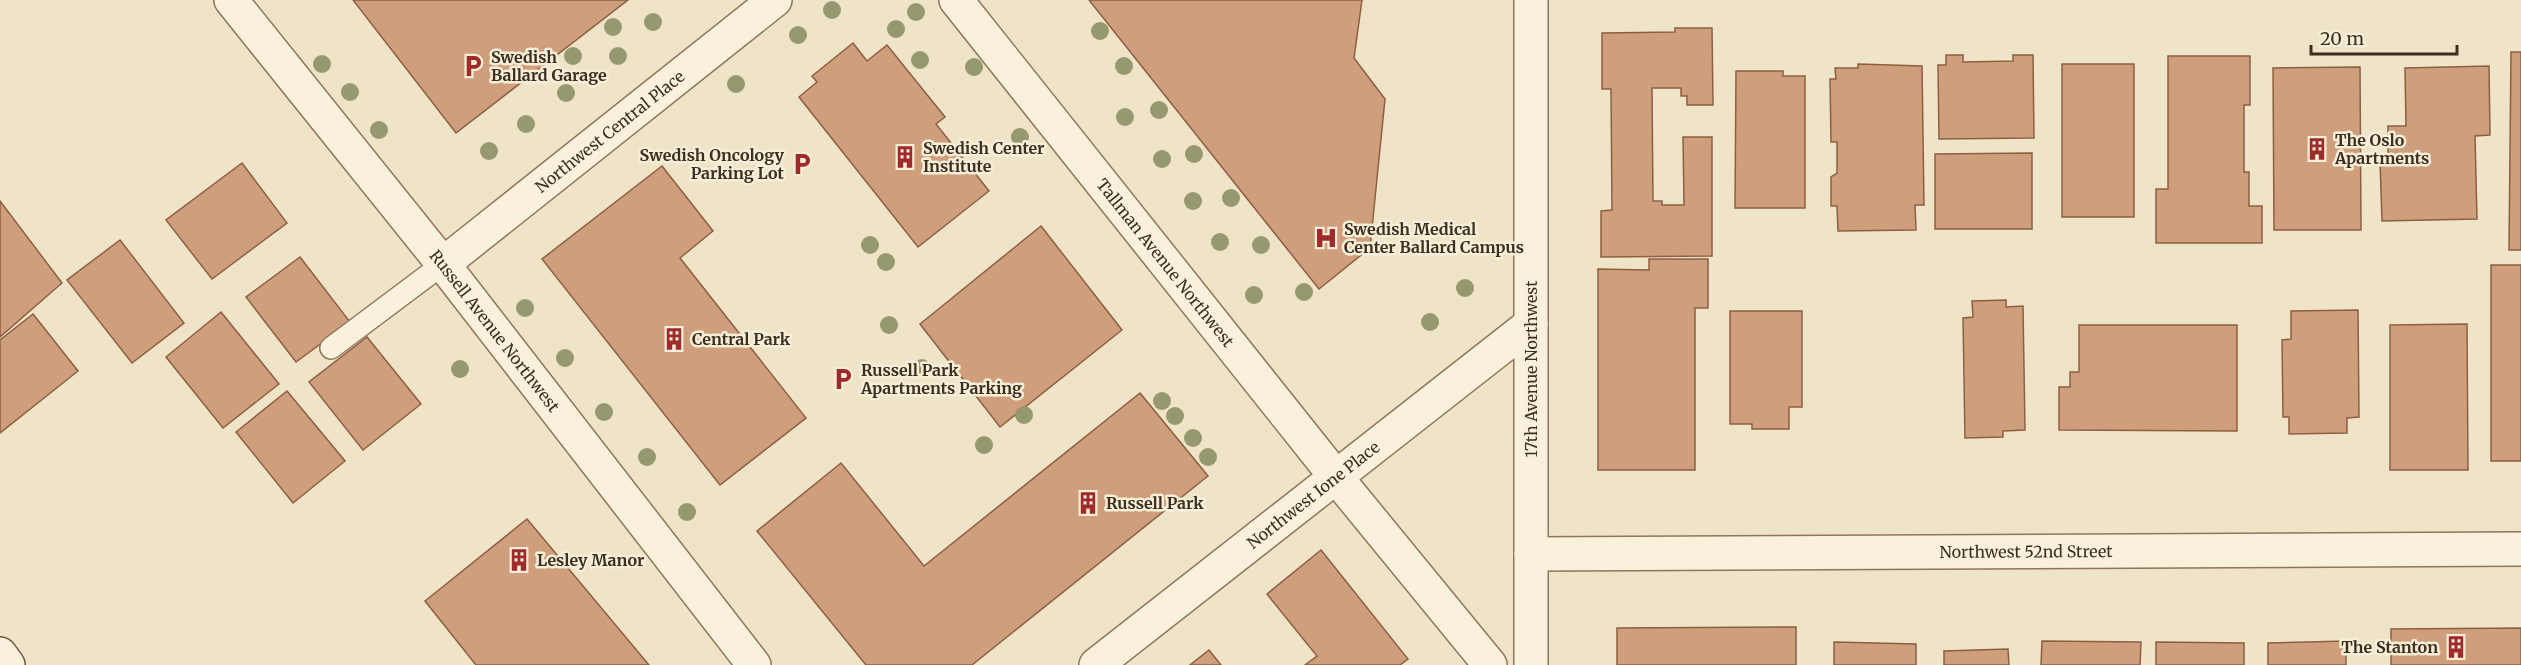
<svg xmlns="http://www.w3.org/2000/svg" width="2521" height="665" font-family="Merriweather,serif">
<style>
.building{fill:#cf9f7d;stroke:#8d5f41;stroke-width:1.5}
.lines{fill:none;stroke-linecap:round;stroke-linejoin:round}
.lane-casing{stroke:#8d765c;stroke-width:24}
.street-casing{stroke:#8d765c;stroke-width:36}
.secondary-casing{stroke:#6f573f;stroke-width:36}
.lane{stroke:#faf1dc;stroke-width:21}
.street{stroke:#faf1dc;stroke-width:33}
.secondary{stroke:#faf1dc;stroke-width:33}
.tree{fill:#96986f}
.labels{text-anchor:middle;stroke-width:5;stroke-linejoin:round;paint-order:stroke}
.poi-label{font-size:16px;font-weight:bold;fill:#3d2e20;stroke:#f7eed8;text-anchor:start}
.street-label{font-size:16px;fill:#3d2e20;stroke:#f7eed8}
</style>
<rect width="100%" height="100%" fill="#f0e4c8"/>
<!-- building -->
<g class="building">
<polygon points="353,0 628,0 456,133"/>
<polygon points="1089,0 1362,0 1354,58 1385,99 1370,248 1319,289"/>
<polygon points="1675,28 1712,28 1713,105 1687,105 1687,96 1681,96 1681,88 1652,88 1653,201 1662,201 1662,205 1684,205 1683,137 1712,137 1712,256 1601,257 1601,211 1612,210 1611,89 1602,89 1602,33 1675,32"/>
<polygon points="853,43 867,61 887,45 945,117 936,124 989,191 918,247 799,97 817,82 812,76"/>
<polygon points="2511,52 2521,52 2521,250 2509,250"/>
<polygon points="1946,55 1963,55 1963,62 2013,61 2013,55 2033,55 2034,138 1939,139 1938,65 1946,65"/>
<polygon points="2168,56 2250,56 2250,105 2244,105 2244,172 2249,172 2249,206 2262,206 2262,243 2156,243 2156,189 2168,189"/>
<polygon points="1858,64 1922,66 1924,205 1915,205 1916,230 1838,231 1837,206 1831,206 1831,177 1837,173 1837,142 1831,142 1830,79 1836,79 1835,68 1858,68"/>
<rect x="2062" y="64" width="72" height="153"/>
<polygon points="2489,66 2490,135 2475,136 2477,219 2382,221 2380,161 2388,161 2388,126 2406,126 2405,68"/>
<polygon points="2360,67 2361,230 2274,230 2273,68"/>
<polygon points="1736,71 1783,71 1783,76 1805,76 1805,208 1735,208"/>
<polygon points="2032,153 2032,229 1935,229 1935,154"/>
<polygon points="242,163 287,223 212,279 166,220"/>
<polygon points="662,166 713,231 680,258 806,418 720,485 542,259"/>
<polygon points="0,201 62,283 0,337"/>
<polygon points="1041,226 1122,330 1000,427 920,324"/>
<polygon points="120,240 184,323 132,363 67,280"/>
<polygon points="300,257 350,322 296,362 246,297"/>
<polygon points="1649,259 1708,259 1708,308 1695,308 1695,470 1598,470 1598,269 1649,270"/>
<rect x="2491" y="265" width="30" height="196"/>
<polygon points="2006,300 2006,307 2023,306 2025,430 2003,431 2003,437 1965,438 1963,318 1973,317 1972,301"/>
<polygon points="2358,310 2359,417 2347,418 2347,433 2289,434 2289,417 2283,417 2282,340 2291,339 2291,311"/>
<polygon points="1730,311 1802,311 1802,407 1789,407 1789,429 1752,429 1752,424 1730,424"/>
<polygon points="221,312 279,384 223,428 166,357"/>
<polygon points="33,314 78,371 0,433 0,340"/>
<polygon points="2467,324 2468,470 2390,470 2390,325"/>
<polygon points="2079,325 2237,325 2237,431 2059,430 2059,387 2070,387 2070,372 2079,372"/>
<polygon points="367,337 421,404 363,450 309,382"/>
<polygon points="287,391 345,461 293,503 236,432"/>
<polygon points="1140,393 1208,476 972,665 866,665 757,531 841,463 924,566"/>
<polygon points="527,519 649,665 476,665 425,601"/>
<polygon points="1321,550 1408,659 1400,665 1305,665 1317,656 1267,594"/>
<polygon points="1796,627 1796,665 1617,665 1617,628"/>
<polygon points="2521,628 2521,665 2391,665 2391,629"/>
<polygon points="2042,641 2141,642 2140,665 2041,665"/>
<polygon points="2346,641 2346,665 2268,665 2268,643"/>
<polygon points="1834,642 1916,644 1916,665 1834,665"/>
<polygon points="2156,642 2244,643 2244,665 2156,665"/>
<polygon points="2008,649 2009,665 1944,665 1944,651"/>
<polygon points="1209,650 1221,665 1190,665"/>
</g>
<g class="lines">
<!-- lane casing -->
<g class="lane-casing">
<polyline id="lane" points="331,348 443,264"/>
</g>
<!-- street casing -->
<g class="street-casing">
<g id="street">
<path id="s1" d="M 231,0 L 443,264 L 754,665"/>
<path id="s2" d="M 956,0 L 1336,477 L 1490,665"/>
<path id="s3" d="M 443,264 L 775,0"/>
<path id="s4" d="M 1531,554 L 2521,549"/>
<path id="s5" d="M 1096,665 L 1531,324"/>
<polyline points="1531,665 1531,0"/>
</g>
</g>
<!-- secondary casing -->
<g class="secondary-casing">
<polyline id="secondary" points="0,654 8,665"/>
</g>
<!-- lane -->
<use href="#lane" class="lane"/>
<!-- street -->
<use href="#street" class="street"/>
<!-- secondary -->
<use href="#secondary" class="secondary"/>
</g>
<!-- trees -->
<g class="tree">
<circle cx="832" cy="10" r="9"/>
<circle cx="916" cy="12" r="9"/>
<circle cx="653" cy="22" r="9"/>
<circle cx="613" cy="27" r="9"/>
<circle cx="896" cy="29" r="9"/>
<circle cx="1100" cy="31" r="9"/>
<circle cx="798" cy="35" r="9"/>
<circle cx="573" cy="56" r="9"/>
<circle cx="618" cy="56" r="9"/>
<circle cx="920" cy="60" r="9"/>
<circle cx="322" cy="64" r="9"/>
<circle cx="1124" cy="66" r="9"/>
<circle cx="974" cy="67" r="9"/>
<circle cx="736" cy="84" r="9"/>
<circle cx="350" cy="92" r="9"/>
<circle cx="566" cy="93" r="9"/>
<circle cx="1159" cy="110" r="9"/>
<circle cx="1125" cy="117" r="9"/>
<circle cx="526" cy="124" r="9"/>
<circle cx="379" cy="130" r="9"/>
<circle cx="1020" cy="137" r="9"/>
<circle cx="489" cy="151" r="9"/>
<circle cx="1194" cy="154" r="9"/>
<circle cx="1162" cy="159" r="9"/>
<circle cx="1231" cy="198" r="9"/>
<circle cx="1193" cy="201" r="9"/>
<circle cx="1220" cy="242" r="9"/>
<circle cx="870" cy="245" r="9"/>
<circle cx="1261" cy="245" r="9"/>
<circle cx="886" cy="262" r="9"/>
<circle cx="1465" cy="288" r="9"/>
<circle cx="1304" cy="292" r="9"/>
<circle cx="1254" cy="295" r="9"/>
<circle cx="525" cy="308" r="9"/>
<circle cx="1430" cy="322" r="9"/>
<circle cx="889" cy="325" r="9"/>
<circle cx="565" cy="358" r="9"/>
<circle cx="922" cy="368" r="9"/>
<circle cx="460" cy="369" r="9"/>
<circle cx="1162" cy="401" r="9"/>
<circle cx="604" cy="412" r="9"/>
<circle cx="1024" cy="415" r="9"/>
<circle cx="1175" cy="416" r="9"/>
<circle cx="1193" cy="438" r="9"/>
<circle cx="984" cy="445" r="9"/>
<circle cx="647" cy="457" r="9"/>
<circle cx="1208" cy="457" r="9"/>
<circle cx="687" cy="512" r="9"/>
</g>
<!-- icons -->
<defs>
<g id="parking-bare" transform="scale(1.8)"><path d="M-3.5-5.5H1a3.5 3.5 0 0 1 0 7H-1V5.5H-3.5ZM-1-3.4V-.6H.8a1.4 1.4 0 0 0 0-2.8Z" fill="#9e2a2b" stroke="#f7eed8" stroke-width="2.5" paint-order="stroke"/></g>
<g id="building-bare" transform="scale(1.8)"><path d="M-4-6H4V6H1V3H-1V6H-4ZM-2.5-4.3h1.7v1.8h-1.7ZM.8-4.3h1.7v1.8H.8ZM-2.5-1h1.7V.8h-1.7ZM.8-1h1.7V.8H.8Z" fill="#9e2a2b" stroke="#f7eed8" stroke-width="2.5" paint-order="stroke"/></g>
<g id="hospital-bare" transform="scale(1.8)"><path d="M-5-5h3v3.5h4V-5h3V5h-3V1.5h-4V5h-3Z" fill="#9e2a2b" stroke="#f7eed8" stroke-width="2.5" paint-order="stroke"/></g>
</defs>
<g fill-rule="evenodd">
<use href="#parking-bare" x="473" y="66"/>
<use href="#building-bare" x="2317" y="149"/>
<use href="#building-bare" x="905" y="157"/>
<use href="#parking-bare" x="802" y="164"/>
<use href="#hospital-bare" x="1326" y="238"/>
<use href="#building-bare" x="674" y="339"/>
<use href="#parking-bare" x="843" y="379"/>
<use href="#building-bare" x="1088" y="503"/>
<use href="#building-bare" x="519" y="560"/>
<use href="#building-bare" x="2456" y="647"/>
</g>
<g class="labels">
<!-- poi labels -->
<g class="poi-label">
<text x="491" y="63">Swedish<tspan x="491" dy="18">Ballard Garage</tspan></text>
<text x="2335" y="146">The Oslo<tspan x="2335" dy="18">Apartments</tspan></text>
<text x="923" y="154">Swedish Center<tspan x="923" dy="18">Institute</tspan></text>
<text x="784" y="161" text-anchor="end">Swedish Oncology<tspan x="784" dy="18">Parking Lot</tspan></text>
<text x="1344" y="235">Swedish Medical<tspan x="1344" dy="18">Center Ballard Campus</tspan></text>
<text x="692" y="345">Central Park</text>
<text x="861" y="376">Russell Park<tspan x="861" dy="18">Apartments Parking</tspan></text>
<text x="1106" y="509">Russell Park</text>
<text x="537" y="566">Lesley Manor</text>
<text x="2438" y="653" text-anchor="end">The Stanton</text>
</g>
<!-- street labels -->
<g class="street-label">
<text dy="6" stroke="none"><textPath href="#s3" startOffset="213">Northwest Central Place</textPath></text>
<text dy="6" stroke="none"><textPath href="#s2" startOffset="336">Tallman Avenue Northwest</textPath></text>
<text dy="6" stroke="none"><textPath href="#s1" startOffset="423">Russell Avenue Northwest</textPath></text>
<text transform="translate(1531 369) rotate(-90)" y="6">17th Avenue Northwest</text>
<text dy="6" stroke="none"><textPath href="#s5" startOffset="276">Northwest Ione Place</textPath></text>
<text dy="6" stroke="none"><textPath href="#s4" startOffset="495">Northwest 52nd Street</textPath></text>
</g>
</g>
<!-- scale -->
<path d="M2311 45v9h146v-9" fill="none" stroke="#3d2e20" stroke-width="3"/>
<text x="2320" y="45" font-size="18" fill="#3d2e20" stroke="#f7eed8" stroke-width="4.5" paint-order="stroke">20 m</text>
</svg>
